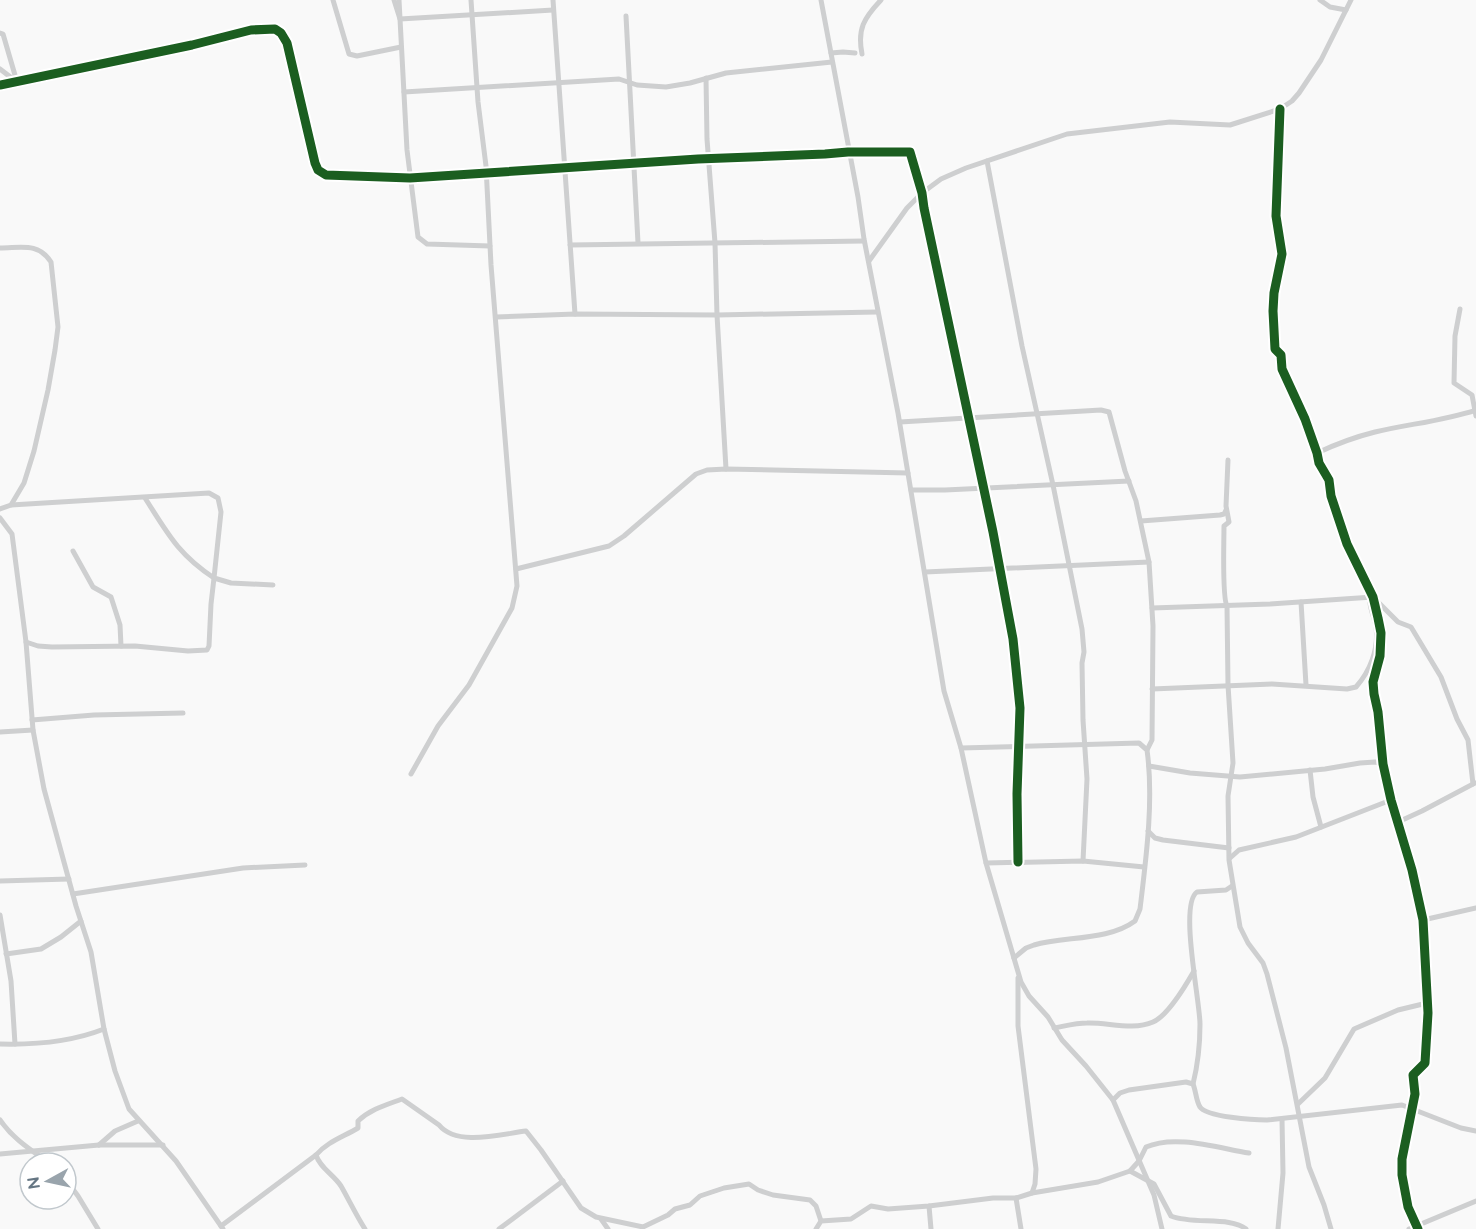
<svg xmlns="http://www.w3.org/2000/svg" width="1476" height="1229" font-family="Raleway,sans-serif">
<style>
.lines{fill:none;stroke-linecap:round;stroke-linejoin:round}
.minor{stroke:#cecfd0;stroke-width:5}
.cycleway-casing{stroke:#fff;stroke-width:13}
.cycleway{stroke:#1b5e20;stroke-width:9}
</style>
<rect width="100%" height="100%" fill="#f9f9f9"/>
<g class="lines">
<!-- minor -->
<g class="minor">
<polyline points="333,0 349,54 357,56 401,47"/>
<polyline points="394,0 400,19 553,10"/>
<polyline points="399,0 407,150 418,237 427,244 490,246"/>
<polyline points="553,0 575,314"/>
<polyline points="821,0 858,197 864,239 898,413 944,691 961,748 986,863 1021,982 1029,996 1048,1017 1062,1040 1086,1066 1113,1100 1154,1195 1162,1229"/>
<polyline points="1320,0 1330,7 1346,10"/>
<polyline points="626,16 638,243"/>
<polyline points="0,33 3,34 17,82"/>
<polyline points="831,53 843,52 855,53"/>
<path d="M 862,54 C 857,29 864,18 881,0"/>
<polyline points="0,69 17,82"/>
<polyline points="706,78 707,139 715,243 717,315 726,469"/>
<polyline points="0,85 192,45 251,30 275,29 281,33 287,43 315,163 318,170 326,175 410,178 698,159 825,154 848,152 910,152 922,193 924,208 993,532 1013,639 1020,708 1017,794 1018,862"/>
<polyline points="404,92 619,79 637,85 666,87 690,83 726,73 832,62"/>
<polyline points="1280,109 1276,216 1282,254 1274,293 1273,311 1275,349 1281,355 1282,369 1305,419 1317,453 1319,463 1329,480 1331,496 1347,544 1373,597 1378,618 1381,633 1380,656 1373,682 1374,694 1378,712 1383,764 1391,800 1412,870 1423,920 1428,1013 1425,1063 1413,1075 1415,1094 1402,1159 1402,1175 1408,1207 1418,1229"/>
<polyline points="987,161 1022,346 1053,485 1082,629 1084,652 1082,663 1083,720 1087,779 1083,861"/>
<polyline points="570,245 864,241"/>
<path d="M 0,248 C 21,248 38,242 51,262 L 58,327 L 55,350 L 48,390 L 34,451 L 24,483 L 11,505 L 0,509"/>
<polyline points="869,261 907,208 922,193 941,179 966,168 1067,134 1170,122 1230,125 1280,109 1292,101 1299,93 1321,60 1351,0"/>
<polyline points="1460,309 1455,336 1454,383 1472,395 1476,416"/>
<polyline points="496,317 575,314 717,315 877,312"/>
<polyline points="900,422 1101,410 1109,412 1125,471 1136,501 1149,562 1153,626 1152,740 1147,750"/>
<path d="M 1317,453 C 1336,444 1355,437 1375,432 C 1408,424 1443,421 1476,410"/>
<path d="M 1228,460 L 1226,506 L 1229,522 L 1224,526 C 1224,540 1222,598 1227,606 L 1228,685 L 1233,763 L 1228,796 L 1229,860 L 1240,927 L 1248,943 L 1263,963 L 1267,974 L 1286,1048 L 1309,1167 L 1324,1205 L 1331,1229"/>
<polyline points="911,490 945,490 1129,481"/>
<polyline points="11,505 209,493 218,498 221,512 214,578 231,583 273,585"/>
<polyline points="0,518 12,534 26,642 33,730 44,789 76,906 91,952 104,1029 115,1071 129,1109 176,1161 223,1229"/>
<polyline points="1141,521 1220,515 1224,514 1226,510"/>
<polyline points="73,551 93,587 111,597 120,625 121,646"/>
<polyline points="516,569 609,546 624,536 696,474 707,470 726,469 908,473"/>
<polyline points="925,572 1149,562"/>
<polyline points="1374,598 1398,622 1411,627 1441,677 1457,719 1468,740 1473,784"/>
<polyline points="1301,602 1306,685"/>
<polyline points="1152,608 1270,604 1373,597"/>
<path d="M 26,642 L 38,646 L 52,647 L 135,646 L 188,651 L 207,650 L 209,646 L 211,604 L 214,578 C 178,554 168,534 145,498"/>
<path d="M 1152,689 L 1272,684 L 1347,689 L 1356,687 C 1370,671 1379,649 1376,627 C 1375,619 1371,612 1370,603 L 1373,597"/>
<polyline points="32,720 94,715 183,713"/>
<polyline points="0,732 33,730"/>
<path d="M 961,748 L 1139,743 L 1147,750 C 1154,800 1146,859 1140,909 L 1135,921 C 1108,941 1065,936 1034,945 L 1026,948 L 1014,958"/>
<polyline points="1149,766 1190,773 1240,777 1325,769 1360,763 1375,762 1383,764"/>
<polyline points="1310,770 1313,797 1321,827"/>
<polyline points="411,774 438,726 469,685 512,608 517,586 491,265 486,166 478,102 471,0"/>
<polyline points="1398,822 1422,811 1475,783"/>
<polyline points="1148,831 1155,838 1163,840 1229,848"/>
<polyline points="1230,858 1239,850 1296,837 1391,800"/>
<polyline points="986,863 1083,861 1144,867"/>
<polyline points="0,881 69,879"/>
<polyline points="73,894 243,868 305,865"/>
<polyline points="0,915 11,981 15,1044"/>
<polyline points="1423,920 1476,908"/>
<polyline points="6,954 41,949 61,937 81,921"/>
<polyline points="1018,978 1018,1026 1036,1169 1035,1184 1032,1193"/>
<path d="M 1054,1028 C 1065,1026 1076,1023 1087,1023 C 1107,1022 1133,1031 1153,1022 C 1167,1016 1186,985 1194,971"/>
<path d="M 0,1044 C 36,1045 71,1042 104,1029"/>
<path d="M 1193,1084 C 1198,1064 1200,1045 1200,1024 C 1200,1001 1179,904 1197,892 L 1226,890 L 1232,886"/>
<path d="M 1113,1100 L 1120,1093 L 1129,1090 L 1186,1082 L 1193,1084 C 1196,1091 1196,1101 1200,1107 C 1206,1117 1255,1120 1267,1120 L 1402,1105 L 1461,1128 L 1476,1131"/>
<polyline points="1298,1104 1325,1078 1354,1029 1398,1010 1427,1003"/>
<path d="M 0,1120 C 13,1139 31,1150 49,1163"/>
<polyline points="99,1145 115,1131 138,1121"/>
<polyline points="0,1154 99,1145 163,1145"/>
<path d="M 316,1155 C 320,1168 333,1174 341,1186 C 349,1200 356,1215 365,1229"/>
<path d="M 1130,1171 L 1154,1184 L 1171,1216 C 1193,1225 1230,1216 1246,1229"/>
<polyline points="66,1180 78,1196 98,1229"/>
<polyline points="1016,1198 1021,1229"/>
<polyline points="929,1206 931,1229"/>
<polyline points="601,1219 608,1229"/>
<path d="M 221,1226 L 316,1155 C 327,1142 343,1137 358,1128 L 358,1121 C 371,1109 386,1105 402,1099 L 439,1125 C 457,1147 501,1134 526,1131 L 541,1150 L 581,1208 L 596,1217 L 643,1227 L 668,1215 L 675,1209 L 690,1205 L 700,1196 L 724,1188 L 749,1184 L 758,1190 L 773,1195 L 810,1200 L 816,1206 L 821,1221"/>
<polyline points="499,1229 563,1181"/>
<path d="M 816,1229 L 821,1221 L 851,1219 L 871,1206 L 888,1209 L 929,1206 L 993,1198 L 1016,1198 L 1032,1193 L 1098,1182 L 1130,1171 L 1139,1161 L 1146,1147 C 1175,1134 1218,1148 1249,1153"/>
<polyline points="1278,1229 1283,1173 1282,1119"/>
<polyline points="1409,1229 1476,1201"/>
</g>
<!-- cycleway casing -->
<g class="cycleway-casing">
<g id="cycleway">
<polyline points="0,85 192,45 251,30 275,29 281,33 287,43 315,163 318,170 326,175 410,178 698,159 825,154 848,152 910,152 922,193 924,208 993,532 1013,639 1020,708 1017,794 1018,862"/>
<polyline points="1280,109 1276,216 1282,254 1274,293 1273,311 1275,349 1281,355 1282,369 1305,419 1317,453 1319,463 1329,480 1331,496 1347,544 1373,597 1378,618 1381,633 1380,656 1373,682 1374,694 1378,712 1383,764 1391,800 1412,870 1423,920 1428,1013 1425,1063 1413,1075 1415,1094 1402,1159 1402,1175 1408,1207 1418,1229"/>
</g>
</g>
<!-- cycleway -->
<use href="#cycleway" class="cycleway"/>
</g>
<!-- north arrow -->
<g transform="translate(48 1181) rotate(262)"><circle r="28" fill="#ffffff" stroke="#c1c8cd" stroke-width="1.5"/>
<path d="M0-4.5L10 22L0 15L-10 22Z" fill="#99a4ac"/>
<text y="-9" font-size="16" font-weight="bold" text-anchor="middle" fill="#657683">N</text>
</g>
</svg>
